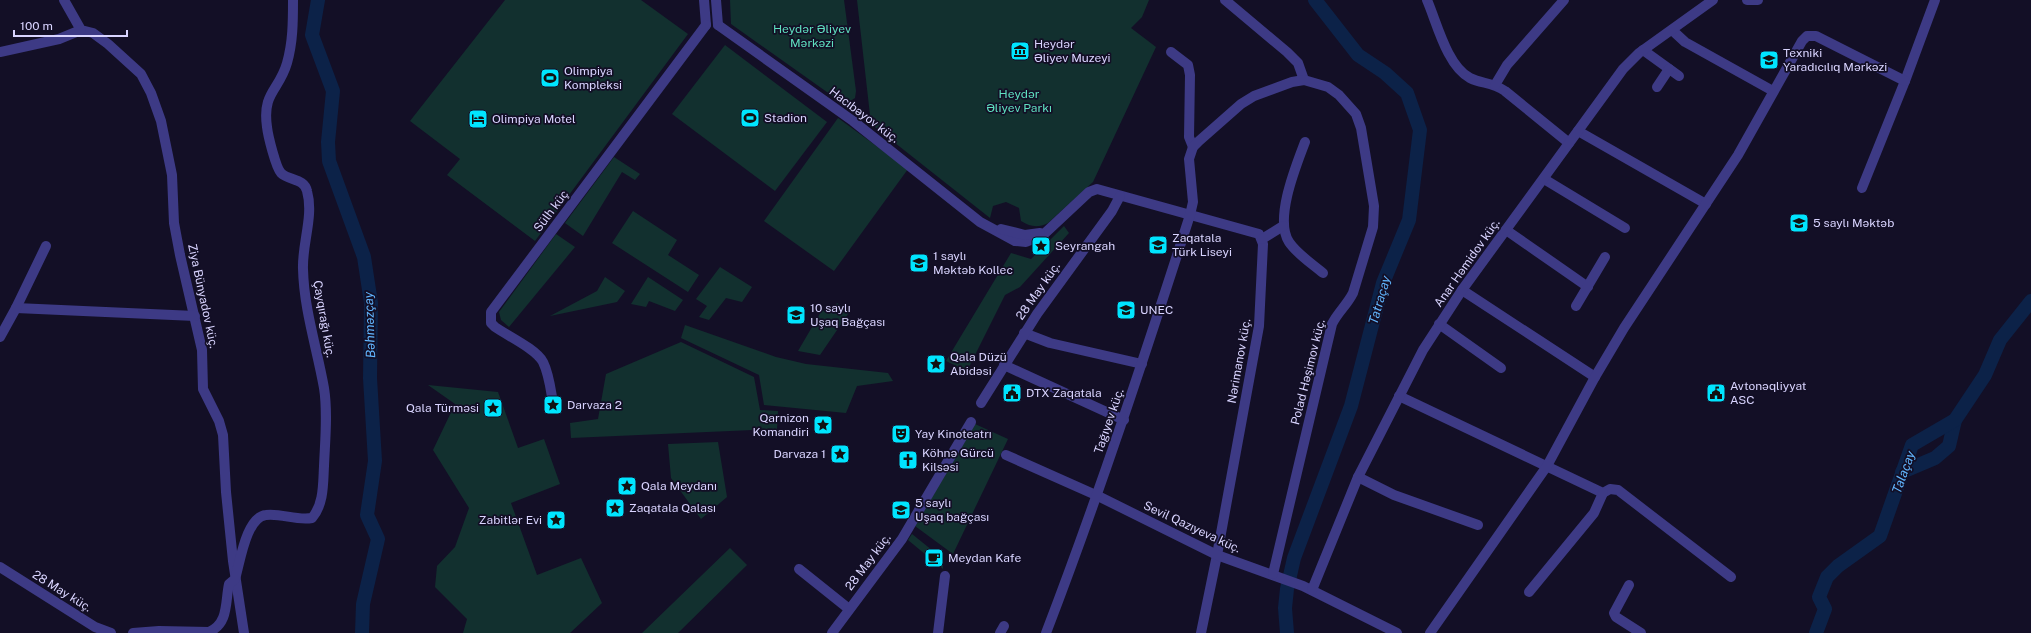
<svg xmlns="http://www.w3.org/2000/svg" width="2031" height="633" font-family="'Public Sans',sans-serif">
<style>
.green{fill:#12302f}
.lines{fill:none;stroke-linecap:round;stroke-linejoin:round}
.river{stroke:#0c2248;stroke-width:14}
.minor{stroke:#3d3a85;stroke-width:10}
.labels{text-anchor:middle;stroke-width:3.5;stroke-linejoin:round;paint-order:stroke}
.park-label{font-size:12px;fill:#5fe0c0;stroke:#130f26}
.poi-label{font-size:12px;fill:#d9d4ff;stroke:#130f26;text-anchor:start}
.street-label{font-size:12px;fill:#d9d4ff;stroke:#130f26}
.water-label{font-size:13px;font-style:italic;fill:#62b6ff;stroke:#130f26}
</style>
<rect width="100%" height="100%" fill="#130f26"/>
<!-- green -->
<g class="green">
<polygon points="505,0 641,0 688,34 535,241 447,175 460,159 410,121"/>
<polygon points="730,0 844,0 856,91 855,98 847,103 841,102 731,24"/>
<path d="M 857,0 L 1149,0 L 1142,17 L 1131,28 L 1156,47 L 1093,182 L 1048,223 C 1038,228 1031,227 1021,221 L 1019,208 L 1006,202 L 993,206 L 990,218 L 871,124 Z"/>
<polygon points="725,45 827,122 775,191 672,114"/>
<polygon points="838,118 908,169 834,271 764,221"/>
<polygon points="614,157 640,174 635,180 622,172 583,236 565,223"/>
<polygon points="633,211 677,240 668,255 699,275 688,292 612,243"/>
<polygon points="1064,226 1069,233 1020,287 1005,295 967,371 946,361 1011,253 1031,259"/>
<polygon points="556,234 575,247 509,327 501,320 499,312"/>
<polygon points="720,267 752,287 742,302 726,298 709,320 699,317 707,306 696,299"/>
<polygon points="605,277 625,291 617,302 550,316 597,291"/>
<polygon points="648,277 683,300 675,311 649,301 646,307 631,304"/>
<polygon points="837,303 850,311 820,355 798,351 822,310 829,314"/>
<polygon points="685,325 776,357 806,364 888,373 893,381 857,386 846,413 764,405 759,375 681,338"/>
<polygon points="681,342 754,377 760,410 778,411 777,429 571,438 570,423 598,419 606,374"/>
<polygon points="428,385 498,392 518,448 544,439 560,484 511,503 537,575 581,558 602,603 570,633 463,633 467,619 435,587 437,566 455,547 469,508 433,450 455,404"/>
<polygon points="975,424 1008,439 953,554 915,526"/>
<polygon points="718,442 727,497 701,519 671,478 668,444"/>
<polygon points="912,534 943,559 943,569 908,540"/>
<polygon points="730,548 747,565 678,633 642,633"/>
</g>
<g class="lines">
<!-- river -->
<g class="river">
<polyline points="318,0 312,35 333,91 328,142 329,161 364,257 371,303 370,378 375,461 367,515 378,539 363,604 362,633"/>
<polyline points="1902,472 1935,458 1949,446 1955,420"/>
<polyline points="1287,633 1285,608 1287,589 1294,558 1351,406 1383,283 1409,220 1420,130 1407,93 1385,73 1358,55 1315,0"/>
<polyline points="1816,633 1825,609 1819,597 1827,577 1838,566 1880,536 1912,445 1955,420 1985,375 2000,340 2031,301"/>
</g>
<!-- minor -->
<g class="minor">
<polyline points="64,0 81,30 93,33 108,44 141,74 151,93 161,121 172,175 174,223 180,255 202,350 203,389 219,421 223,435 226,492 233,561 244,633"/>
<polyline points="704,0 706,25"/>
<polyline points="716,0 718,25"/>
<polyline points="1225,0 1287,52 1298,63 1304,80"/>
<path d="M 1427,0 C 1437,23 1447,66 1470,78 C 1482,84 1492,82 1505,91 L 1569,143"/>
<polyline points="1747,0 1758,0"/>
<polyline points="718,25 853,121 980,222 1015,241 1026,242 1043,235 1089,192 1097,189 1259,234 1263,244 1259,326 1217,555 1201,633"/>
<polyline points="1672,30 1685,42 1773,91"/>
<polyline points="1643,50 1679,76"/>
<polyline points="0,52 59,39 81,30"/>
<polyline points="1171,52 1188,65 1190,75 1189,137 1193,147"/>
<polyline points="1495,85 1507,65 1564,0"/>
<polyline points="1657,87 1669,69"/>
<polyline points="1578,131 1706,204"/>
<path d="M 1305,142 C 1296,166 1274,219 1289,242 C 1297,254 1311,263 1323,273"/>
<polyline points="1544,179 1625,228"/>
<polyline points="1862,188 1905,81 1935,0"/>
<polyline points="1001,229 1025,235 1040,233"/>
<polyline points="1506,230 1588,287"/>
<polyline points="1262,239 1283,226"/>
<polyline points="1462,290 1595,377"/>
<polyline points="1576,306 1605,257"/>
<polyline points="16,308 195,316"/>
<polyline points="1439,324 1501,368"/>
<polyline points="1024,333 1050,343 1142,364"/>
<polyline points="0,337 16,308 46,246"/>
<polyline points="1004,365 1124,420"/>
<polyline points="1399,396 1603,493 1610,489 1618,490 1731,577"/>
<polyline points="981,403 1037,314 1112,211 1120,196"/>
<path d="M 554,408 C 551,394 550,376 543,362 C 536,349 508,336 495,327 L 491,323 L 491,312 L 706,25"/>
<polyline points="1006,455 1098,496 1217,555 1303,586 1397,633"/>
<polyline points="1358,477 1394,495 1478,525"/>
<polyline points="0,567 95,627 111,633"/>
<polyline points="799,569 849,609"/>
<polyline points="1629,585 1614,613 1616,617 1641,633"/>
<polyline points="1312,590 1358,477 1423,350 1462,290 1623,69 1639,53 1713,0"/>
<polyline points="1529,592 1594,513 1603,493"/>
<path d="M 133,633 L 159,631 L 209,632 C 229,623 225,602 229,584 L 235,579 C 240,563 246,517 266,515 C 281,513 297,521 312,518 C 324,504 323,484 324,466 C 325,441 328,413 324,388 C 317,348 304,310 303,269 C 302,243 314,216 307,191 C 304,178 289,181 281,173 C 276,168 268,136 267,127 C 262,92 279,91 287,63 C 293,42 293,21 293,0"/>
<polyline points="832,633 902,539 971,422"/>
<polyline points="938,633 945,576"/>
<polyline points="1000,633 1004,626"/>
<path d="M 1046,633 C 1099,495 1145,355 1190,215 L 1193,202 L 1189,159 L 1193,147 L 1199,141 L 1241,104 L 1254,96 L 1292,82 L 1304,80 L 1328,87 L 1339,95 L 1356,114 L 1361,128 L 1374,206 L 1373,227 L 1353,293 C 1347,305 1338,312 1332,324 L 1273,574"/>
<polyline points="1430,633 1547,466 1595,377 1624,328 1738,155 1802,41 1807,36 1816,36 1905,81"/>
</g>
</g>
<!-- icons -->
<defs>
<g id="museum-square" transform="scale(1)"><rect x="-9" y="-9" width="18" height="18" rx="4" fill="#00e5ff" stroke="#130f26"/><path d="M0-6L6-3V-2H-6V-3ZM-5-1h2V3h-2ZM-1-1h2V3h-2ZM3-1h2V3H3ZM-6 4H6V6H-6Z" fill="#111"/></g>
<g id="university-square" transform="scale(1)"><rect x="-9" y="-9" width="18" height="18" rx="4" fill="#00e5ff" stroke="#130f26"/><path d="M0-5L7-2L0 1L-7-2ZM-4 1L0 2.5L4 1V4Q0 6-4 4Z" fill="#111"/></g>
<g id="stadium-square" transform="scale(1)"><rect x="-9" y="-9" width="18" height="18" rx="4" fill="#00e5ff" stroke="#130f26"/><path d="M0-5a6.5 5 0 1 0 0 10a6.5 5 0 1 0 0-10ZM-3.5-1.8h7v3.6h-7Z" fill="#111"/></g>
<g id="hotel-square" transform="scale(1)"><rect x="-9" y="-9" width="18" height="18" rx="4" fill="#00e5ff" stroke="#130f26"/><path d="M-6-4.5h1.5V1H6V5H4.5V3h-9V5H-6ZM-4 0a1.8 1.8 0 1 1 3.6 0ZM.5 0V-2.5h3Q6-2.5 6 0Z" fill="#111"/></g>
<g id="school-square" transform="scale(1)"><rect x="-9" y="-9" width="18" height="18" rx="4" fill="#00e5ff" stroke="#130f26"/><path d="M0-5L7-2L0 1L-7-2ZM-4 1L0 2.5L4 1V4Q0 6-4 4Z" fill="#111"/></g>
<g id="sight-square" transform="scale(1)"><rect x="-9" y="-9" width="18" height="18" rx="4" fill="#00e5ff" stroke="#130f26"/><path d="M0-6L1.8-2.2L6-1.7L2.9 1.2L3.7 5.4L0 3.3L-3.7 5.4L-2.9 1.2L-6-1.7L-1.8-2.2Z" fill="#111"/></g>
<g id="civic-square" transform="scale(1)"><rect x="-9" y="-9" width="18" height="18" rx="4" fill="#00e5ff" stroke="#130f26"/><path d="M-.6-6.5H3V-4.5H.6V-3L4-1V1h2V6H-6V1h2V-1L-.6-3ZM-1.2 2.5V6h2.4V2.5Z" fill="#111"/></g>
<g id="theatre-square" transform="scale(1)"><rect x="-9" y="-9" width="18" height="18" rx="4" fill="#00e5ff" stroke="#130f26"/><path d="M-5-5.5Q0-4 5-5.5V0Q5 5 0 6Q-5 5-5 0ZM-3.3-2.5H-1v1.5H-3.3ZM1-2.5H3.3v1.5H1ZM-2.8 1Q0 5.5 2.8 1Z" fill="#111"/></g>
<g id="church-square" transform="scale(1)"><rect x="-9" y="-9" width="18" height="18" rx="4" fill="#00e5ff" stroke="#130f26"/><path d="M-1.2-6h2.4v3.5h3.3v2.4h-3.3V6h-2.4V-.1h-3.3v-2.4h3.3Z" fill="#111"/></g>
<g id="cafe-square" transform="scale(1)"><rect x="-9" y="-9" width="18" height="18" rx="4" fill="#00e5ff" stroke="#130f26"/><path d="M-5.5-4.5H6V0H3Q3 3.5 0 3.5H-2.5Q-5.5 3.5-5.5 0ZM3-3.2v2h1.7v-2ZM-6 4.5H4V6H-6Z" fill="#111"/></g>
</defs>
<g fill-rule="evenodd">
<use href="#museum-square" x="1020" y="51"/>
<use href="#university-square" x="1769" y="60"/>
<use href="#stadium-square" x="550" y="78"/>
<use href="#stadium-square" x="750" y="118"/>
<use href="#hotel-square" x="478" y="119"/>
<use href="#school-square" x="1799" y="223"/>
<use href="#school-square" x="1158" y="245"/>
<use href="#sight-square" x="1041" y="246"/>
<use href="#school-square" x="919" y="263"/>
<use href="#university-square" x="1126" y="310"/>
<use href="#school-square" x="796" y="315"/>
<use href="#sight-square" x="936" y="364"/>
<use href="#civic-square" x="1012" y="393"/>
<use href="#civic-square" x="1716" y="393"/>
<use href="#sight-square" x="553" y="405"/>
<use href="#sight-square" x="493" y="408"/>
<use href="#sight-square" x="823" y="425"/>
<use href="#theatre-square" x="901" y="434"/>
<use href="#sight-square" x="840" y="454"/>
<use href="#church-square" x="908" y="460"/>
<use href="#sight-square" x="627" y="486"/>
<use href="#sight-square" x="615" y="508"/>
<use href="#school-square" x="901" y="510"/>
<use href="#sight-square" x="556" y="520"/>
<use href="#cafe-square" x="934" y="558"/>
</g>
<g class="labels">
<!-- park labels -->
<g class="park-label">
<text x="812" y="33">Heydər Əliyev<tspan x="812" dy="14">Mərkəzi</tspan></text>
<text x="1019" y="98">Heydər<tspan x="1019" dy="14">Əliyev Parkı</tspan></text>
</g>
<!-- poi labels -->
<g class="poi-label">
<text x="1034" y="48">Heydər<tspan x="1034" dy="14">Əliyev Muzeyi</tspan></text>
<text x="1783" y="57">Texniki<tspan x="1783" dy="14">Yaradıcılıq Mərkəzi</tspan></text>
<text x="564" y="75">Olimpiya<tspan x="564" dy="14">Kompleksi</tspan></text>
<text x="764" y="122">Stadion</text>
<text x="492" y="123">Olimpiya Motel</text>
<text x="1813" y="227">5 saylı Məktəb</text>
<text x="1172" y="242">Zaqatala<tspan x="1172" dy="14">Türk Liseyi</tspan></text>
<text x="1055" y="250">Seyrangah</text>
<text x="933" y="260">1 saylı<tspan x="933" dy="14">Məktəb Kollec</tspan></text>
<text x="810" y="312">10 saylı<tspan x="810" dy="14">Uşaq Bağçası</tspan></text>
<text x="1140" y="314">UNEC</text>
<text x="950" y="361">Qala Düzü<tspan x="950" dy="14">Abidəsi</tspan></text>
<text x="1730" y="390">Avtonəqliyyat<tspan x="1730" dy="14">ASC</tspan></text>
<text x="1026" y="397">DTX Zaqatala</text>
<text x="567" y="409">Darvaza 2</text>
<text x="479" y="412" text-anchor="end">Qala Türməsi</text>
<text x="809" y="422" text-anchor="end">Qarnizon<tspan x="809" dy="14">Komandiri</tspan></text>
<text x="915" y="438">Yay Kinoteatrı</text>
<text x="922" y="457">Köhnə Gürcü<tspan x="922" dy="14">Kilsəsi</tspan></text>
<text x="826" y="458" text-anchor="end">Darvaza 1</text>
<text x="641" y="490">Qala Meydanı</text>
<text x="915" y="507">5 saylı<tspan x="915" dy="14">Uşaq bağçası</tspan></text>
<text x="629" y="512">Zaqatala Qalası</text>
<text x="542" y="524" text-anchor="end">Zabitlər Evi</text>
<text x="948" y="562">Meydan Kafe</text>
</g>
<!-- street labels -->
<g class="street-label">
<text transform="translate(864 115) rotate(37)" y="4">Hacıbəyov küç.</text>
<text transform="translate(551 211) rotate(-53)" y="4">Sülh küç</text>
<text transform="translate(1467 263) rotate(-55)" y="4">Anar Həmidov küç.</text>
<text transform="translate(1038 291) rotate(-55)" y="4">28 May küç.</text>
<text transform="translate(203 296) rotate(78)" y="4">Ziya Bünyadov küç.</text>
<text transform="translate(324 319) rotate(80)" y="4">Çayqırağı küç.</text>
<text transform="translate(1239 361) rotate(-80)" y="4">Nərimanov küç.</text>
<text transform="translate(1308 372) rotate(-76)" y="4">Polad Həşimov küç.</text>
<text transform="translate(1109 421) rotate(-71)" y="4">Tağıyev küç.</text>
<text transform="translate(1192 527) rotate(25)" y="4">Sevil Qazıyeva küç.</text>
<text transform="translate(868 562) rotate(-53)" y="4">28 May küç.</text>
<text transform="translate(62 591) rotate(32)" y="4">28 May küç.</text>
</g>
<!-- water labels -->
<g class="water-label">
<text transform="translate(1379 300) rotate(-74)" y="5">Tatraçay</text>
<text transform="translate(369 325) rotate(-92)" y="5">Bəhməzçay</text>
<text transform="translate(1903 472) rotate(-70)" y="5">Talaçay</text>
</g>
</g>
<!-- scale -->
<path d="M14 30v6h113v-6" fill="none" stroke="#d9d4ff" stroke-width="2"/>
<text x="20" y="30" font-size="12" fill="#d9d4ff" stroke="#130f26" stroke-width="3" paint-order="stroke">100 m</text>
</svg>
